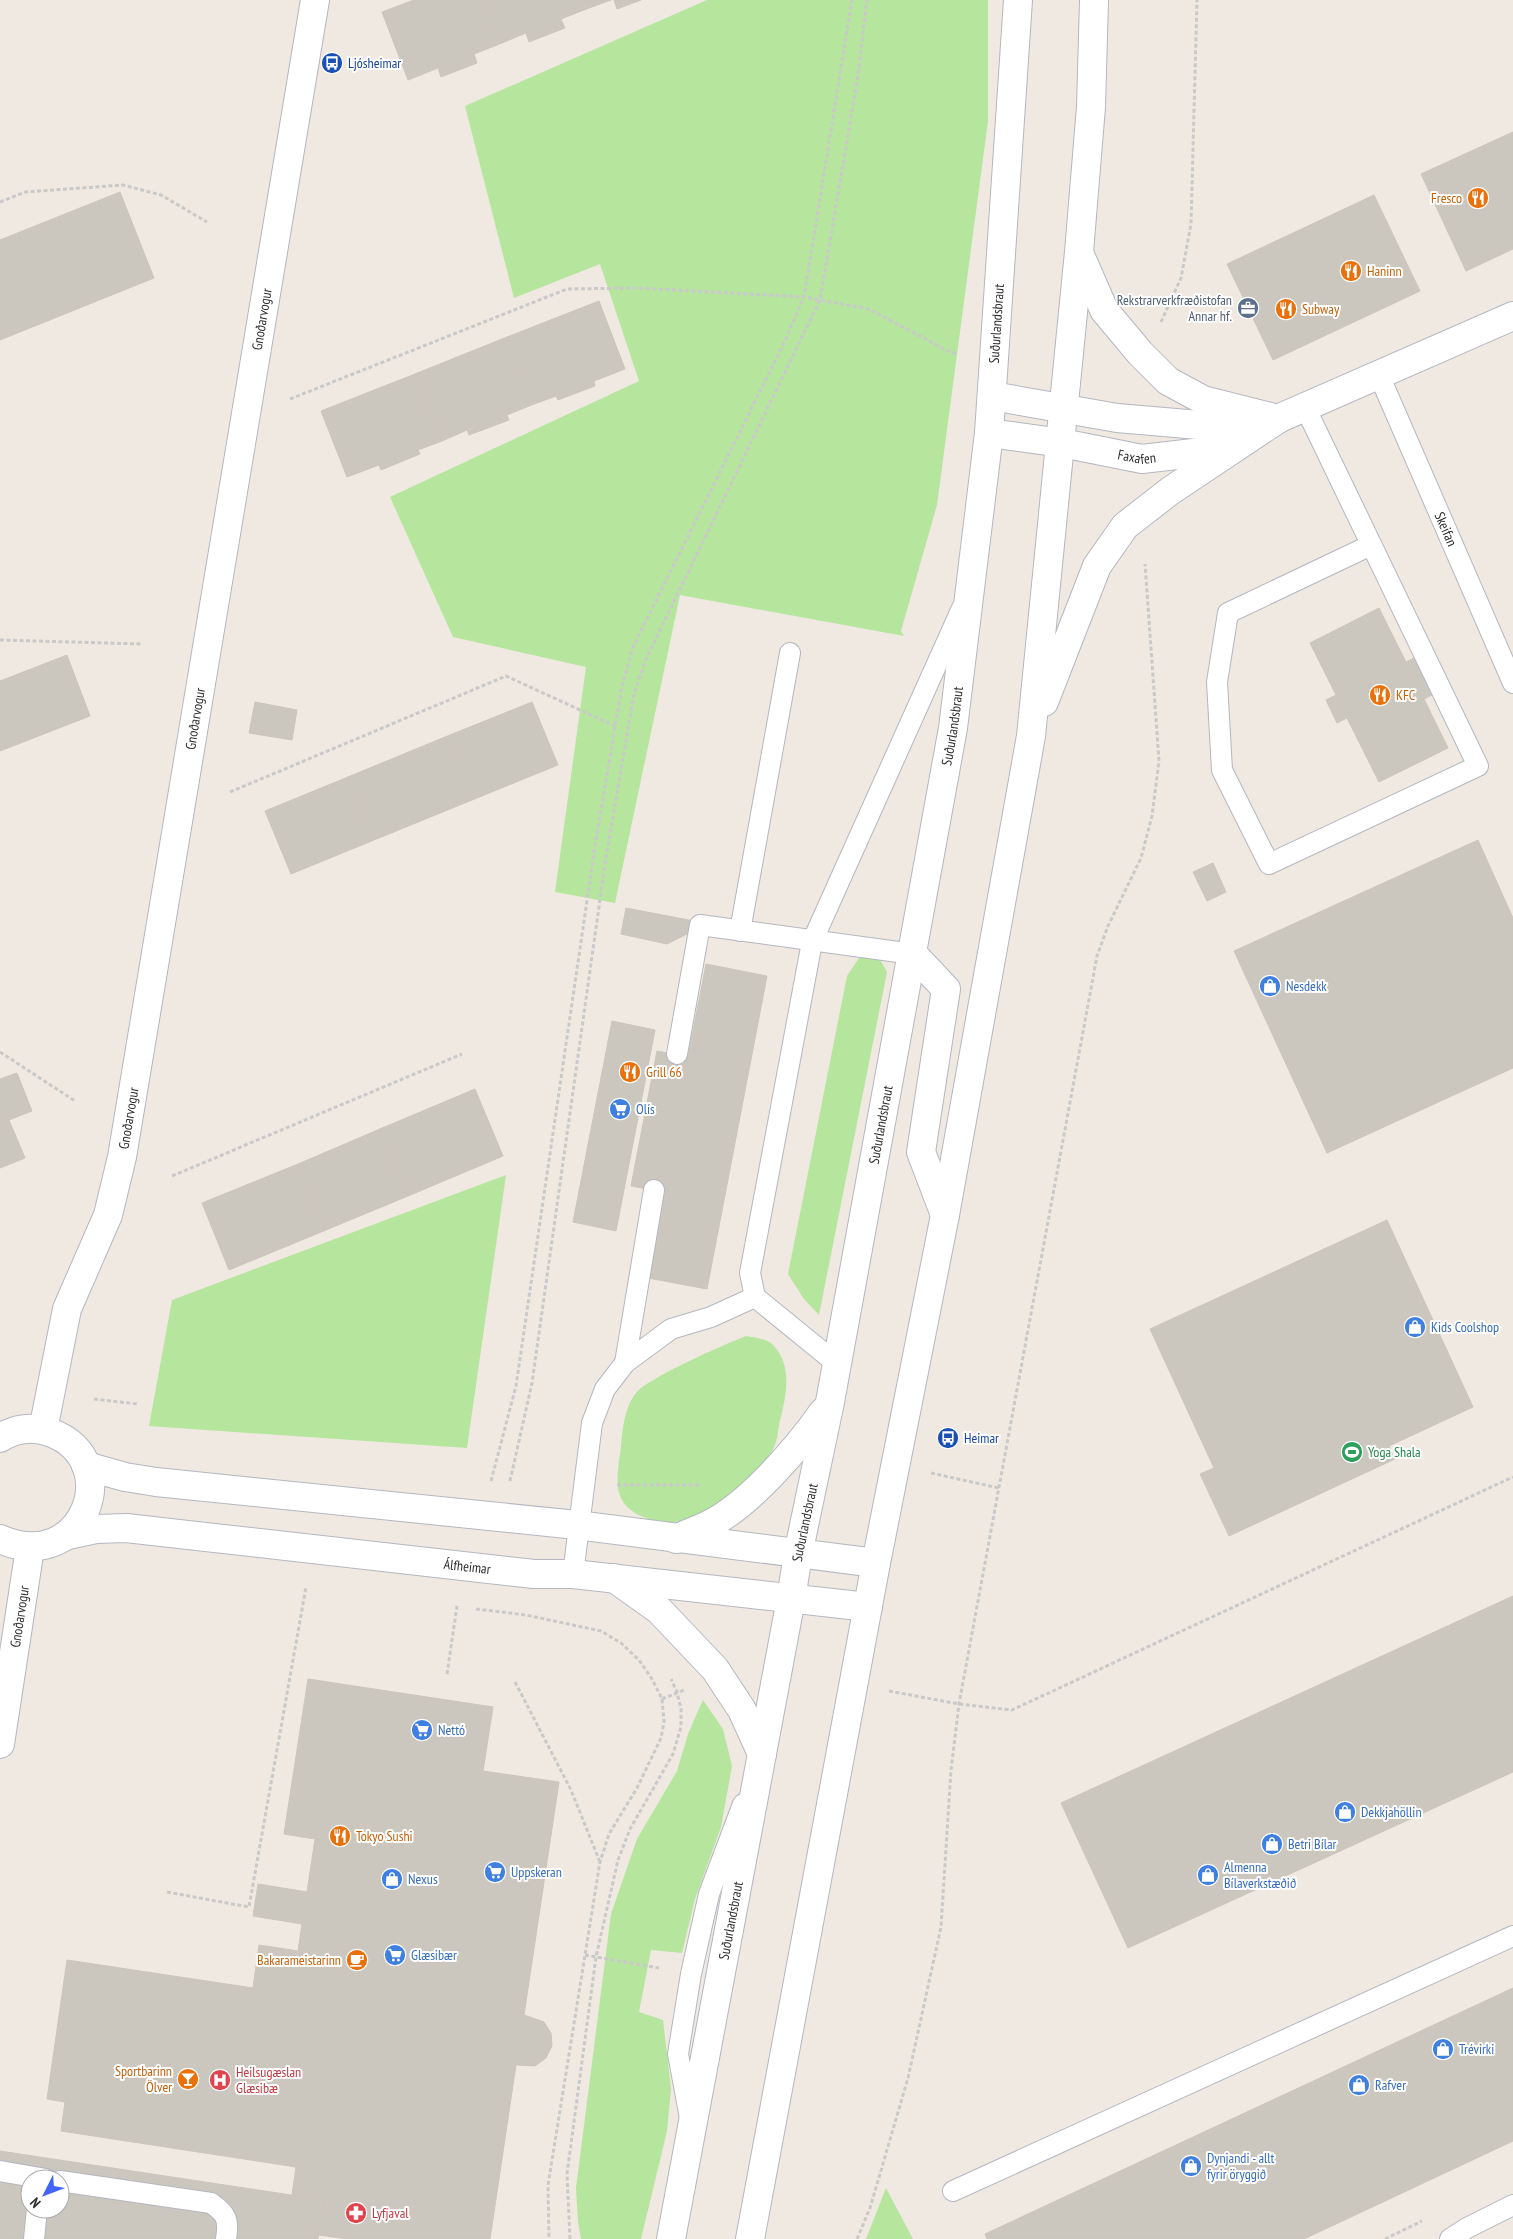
<svg xmlns="http://www.w3.org/2000/svg" width="1513" height="2239" font-family="'PT Sans Narrow',sans-serif">
<style>
.green{fill:#b6e59e}
.building{fill:#cbc7bf;stroke:#cbc5ba;fill-rule:evenodd}
.lines{fill:none;stroke-linecap:round;stroke-linejoin:round}
.service-casing{stroke:#b4b7c1;stroke-width:22}
.minor-casing{stroke:#b4b7c1;stroke-width:30}
.tertiary-casing{stroke:#b4b7c1;stroke-width:30}
.secondary-casing{stroke:#b4b7c1;stroke-width:30}
.path{stroke:#c9c9c9;stroke-width:3;stroke-dasharray:4 2.5;stroke-linecap:butt}
.service{stroke:#fff;stroke-width:20}
.minor{stroke:#fff;stroke-width:28}
.tertiary{stroke:#fff;stroke-width:28}
.secondary{stroke:#fff;stroke-width:28}
.labels{text-anchor:middle;stroke-width:4;stroke-linejoin:round;paint-order:stroke}
.transit-label{font-size:14px;fill:#164399;stroke:#fff;text-anchor:start}
.food-label{font-size:14px;fill:#c56008;stroke:#fff;text-anchor:start}
.service-label{font-size:14px;fill:#4e5e75;stroke:#fff;text-anchor:end}
.street-label{font-size:14px;fill:#2e2e2e;stroke:#fff}
.shop-label{font-size:14px;fill:#366cbe;stroke:#fff;text-anchor:start}
.leisure-label{font-size:14px;fill:#27864d;stroke:#fff;text-anchor:start}
.health-label{font-size:14px;fill:#be3a42;stroke:#fff;text-anchor:start}
</style>
<rect width="100%" height="100%" fill="#efe9e1"/>
<!-- green -->
<g class="green">
<polygon points="707,0 988,0 988,121 937,505 901,631 904,636 680,595 615,903 555,892 586,667 453,637 390,497 639,381 600,264 514,298 465,106"/>
<polygon points="878,956 887,972 819,1315 804,1299 788,1274 847,976 859,958"/>
<polygon points="506,1175 467,1448 149,1426 172,1300"/>
<path d="M 746,1336 C 755,1338 767,1338 774,1346 C 794,1368 785,1400 779,1425 C 778,1432 777,1441 774,1447 C 764,1472 708,1516 682,1521 C 661,1525 629,1518 620,1496 C 615,1481 619,1462 621,1447 C 622,1431 625,1406 636,1393 C 648,1378 725,1344 746,1336 Z"/>
<polygon points="703,1700 723,1729 732,1766 721,1827 695,1899 682,1953 651,1950 639,2012 663,2020 671,2089 667,2131 641,2239 581,2239 578,2222 576,2188 611,1914 637,1839 677,1771 688,1734"/>
<polygon points="886,2188 913,2239 866,2239"/>
</g>
<!-- building -->
<g class="building">
<polygon points="414,0 485,0 502,43 474,54 477,63 441,77 438,68 408,80 382,12"/>
<polygon points="485,0 586,0 589,8 561,19 565,28 529,42 526,33 502,43"/>
<polygon points="586,0 611,0 589,8"/>
<polygon points="614,0 641,0 617,9"/>
<polygon points="1513,132 1513,249 1466,271 1421,174"/>
<polygon points="120,192 154,278 0,340 0,240"/>
<polygon points="1374,195 1420,291 1273,360 1227,264"/>
<polygon points="599,301 625,369 594,381 595,386 558,400 556,396 529,406 502,339"/>
<polygon points="502,339 529,406 507,415 509,420 469,435 467,430 442,441 415,374"/>
<polygon points="415,374 442,441 418,450 420,454 381,470 379,465 347,477 321,411"/>
<polygon points="1379,608 1406,662 1416,657 1434,694 1424,699 1448,748 1379,782 1347,718 1337,723 1326,700 1336,695 1310,643"/>
<polygon points="67,655 90,716 0,751 0,681"/>
<polygon points="255,702 297,710 292,740 249,733"/>
<polygon points="532,702 558,765 472,800 445,737"/>
<polygon points="445,737 472,800 374,840 348,777"/>
<polygon points="348,777 374,840 291,874 265,811"/>
<polygon points="1478,840 1513,918 1513,1068 1327,1153 1234,951"/>
<polygon points="1213,863 1226,892 1207,901 1193,872"/>
<polygon points="626,908 694,921 693,931 667,944 621,934"/>
<polygon points="706,964 767,976 707,1289 648,1278 665,1192 631,1186 657,1051 688,1057"/>
<polygon points="612,1021 655,1030 616,1231 573,1222"/>
<polygon points="17,1073 32,1111 9,1120 25,1158 0,1168 0,1079"/>
<polygon points="475,1089 503,1156 408,1196 380,1129"/>
<polygon points="380,1129 408,1196 326,1230 298,1164"/>
<polygon points="298,1164 326,1230 229,1270 202,1203"/>
<polygon points="1387,1220 1473,1407 1389,1446 1395,1459 1229,1536 1200,1474 1214,1468 1150,1329"/>
<polygon points="1513,1596 1513,1772 1128,1948 1061,1803"/>
<polygon points="308,1679 493,1707 483,1771 559,1782 524,2015 544,2022 551,2033 552,2046 546,2058 535,2066 516,2065 490,2239 347,2239 319,2235 324,2200 292,2195 296,2167 61,2131 65,2102 47,2099 67,1960 253,1988 259,1945 298,1951 302,1924 253,1916 258,1884 307,1892 315,1839 284,1834"/>
<polygon points="1513,1988 1513,2141 1304,2239 987,2239 985,2234"/>
<path d="M 0,2151 L 324,2200 L 318,2239 L 0,2239 ZM 30,2179 L 60,2179 L 60,2209 L 30,2209 Z"/>
</g>
<g class="lines">
<!-- service casing -->
<g class="service-casing">
<g id="service">
<path id="s1" d="M 1379,375 L 1513,683"/>
<polyline points="1305,407 1478,766 1269,864 1222,770 1217,682 1228,613 1371,545"/>
<polyline points="740,931 790,653"/>
<polyline points="677,1054 700,925 913,954"/>
<polyline points="625,1363 654,1190"/>
<polyline points="836,1363 755,1297 750,1273 812,942 962,608"/>
<polyline points="573,1574 592,1423 605,1389 625,1363 671,1329 711,1317 755,1297"/>
<polyline points="690,2118 678,2054 691,1974 709,1894 743,1804"/>
<polyline points="0,2171 46,2179"/>
<path d="M 60,2181 L 211,2203 C 227,2214 229,2220 226,2239"/>
<polyline points="953,2191 1513,1936"/>
<polyline points="34,2239 37,2209"/>
<polyline points="1450,2239 1467,2228 1513,2205"/>
</g>
</g>
<!-- minor casing -->
<g class="minor-casing">
<g id="minor">
<polyline points="992,396 1117,418 1199,425 1257,421"/>
<path id="s2" d="M 989,433 L 1062,443 L 1142,459 L 1202,452 L 1513,316"/>
<path id="s3" d="M 43,1430 L 67,1309 L 108,1215 L 122,1157 L 315,0"/>
<path id="s4" d="M 0,1744 L 30,1548"/>
</g>
</g>
<!-- tertiary casing -->
<g class="tertiary-casing">
<g id="tertiary">
<path d="M 0,1438 C 16,1428 34,1426 52,1433 C 126,1462 83,1576 0,1539"/>
<polyline points="86,1466 125,1477 156,1482 577,1525 876,1563"/>
<path id="s5" d="M 68,1535 L 96,1529 L 126,1528 L 489,1569 L 534,1574 L 573,1574 L 868,1607"/>
</g>
</g>
<!-- secondary casing -->
<g class="secondary-casing">
<g id="secondary">
<polyline points="1080,255 1104,310 1140,353 1168,381 1203,400 1278,419"/>
<polyline points="1044,702 1097,566 1125,526 1170,491 1278,419"/>
<polyline points="913,954 946,989 921,1152 945,1215"/>
<path d="M 676,1539 C 686,1534 698,1530 708,1525 C 748,1506 798,1448 823,1412"/>
<polyline points="614,1578 659,1610 715,1669 742,1710 762,1754"/>
<path id="s6" d="M 671,2239 L 791,1599 L 798,1554 L 830,1402 L 953,728 L 989,433 L 1018,0"/>
<polyline points="750,2239 876,1563 945,1215 1031,736 1079,252 1091,107 1094,0"/>
</g>
</g>
<!-- path -->
<g class="path">
<polyline points="0,202 25,192 123,185 161,195 207,222"/>
<polyline points="1161,322 1181,278 1191,224 1197,0"/>
<polyline points="290,399 567,289 638,288 804,297 869,309 952,353 957,353"/>
<polyline points="0,640 143,644"/>
<polyline points="230,792 506,676 615,726"/>
<polyline points="0,1052 75,1101"/>
<polyline points="172,1176 462,1054"/>
<polyline points="94,1399 138,1404"/>
<polyline points="931,1473 999,1488"/>
<polyline points="491,1481 516,1386 595,846 622,686 633,647 784,343 804,297 852,0"/>
<polyline points="510,1481 532,1383 606,857 634,694 646,659 820,300 857,82 867,0"/>
<polyline points="617,1485 700,1485"/>
<polyline points="476,1609 526,1615 601,1631 621,1643 639,1660 652,1679 662,1699 664,1722 661,1738 637,1788 609,1834 600,1862 548,2185 549,2239"/>
<polyline points="447,1674 457,1606"/>
<polyline points="515,1682 571,1790 600,1862"/>
<polyline points="889,1691 959,1704 1012,1710 1513,1477"/>
<polyline points="662,1699 684,1690"/>
<polyline points="167,1892 249,1907 306,1587"/>
<polyline points="585,1955 659,1968"/>
<polyline points="570,2239 567,2174 596,1957 618,1860 630,1829 673,1754 681,1727 681,1709 677,1692 671,1679"/>
<polyline points="857,2239 870,2208 908,2078 941,1927 951,1770 959,1704 1097,956 1108,926 1141,858 1152,816 1159,761 1145,564"/>
<polyline points="1385,2239 1422,2221"/>
</g>
<!-- service -->
<use href="#service" class="service"/>
<!-- minor -->
<use href="#minor" class="minor"/>
<!-- tertiary -->
<use href="#tertiary" class="tertiary"/>
<!-- secondary -->
<use href="#secondary" class="secondary"/>
</g>
<!-- icons -->
<defs>
<g id="bus-disc" transform="scale(1.125)"><circle r="9.5" fill="#1a4fb4" stroke="#fff"/><path d="M-5-6H5V4H4V6H2V4H-2V6H-4V4H-5ZM-3.5-4V0h7V-4ZM-3.5 1.2v1.5H-2V1.2ZM2 1.2v1.5H3.5V1.2Z" fill="#fff"/></g>
<g id="restaurant-disc" transform="scale(1.125)"><circle r="9.5" fill="#e8710a" stroke="#fff"/><path d="M-5-6h1v4h1v-4h1v4h1v-4h1v5L-1.5 .5V6h-2V.5L-5-1ZM5-6V6H3V1.5H1.5Q1.5-4 5-6Z" fill="#fff"/></g>
<g id="office-disc" transform="scale(1.125)"><circle r="9.5" fill="#5c6f8a" stroke="#fff"/><path d="M-6-3h4V-5.5h4V-3h4V5H-6ZM-1-4.5V-3h2v-1.5ZM-6 0V1H6V0Z" fill="#fff"/></g>
<g id="shop-disc" transform="scale(1.125)"><circle r="9.5" fill="#3f7fe0" stroke="#fff"/><path d="M-5-2.5h2.3a2.7 3.5 0 0 1 5.4 0H5L5.5 6h-11ZM-1.5-2.5h3a1.5 2.3 0 0 0-3 0Z" fill="#fff"/></g>
<g id="supermarket-disc" transform="scale(1.125)"><circle r="9.5" fill="#3f7fe0" stroke="#fff"/><path d="M-6-5.5h2.5l.6 2H6L4.5 2H-2.5L-4.4-4H-6ZM-1.5 3.2a1.3 1.3 0 1 0 .1 0ZM3 3.2a1.3 1.3 0 1 0 .1 0Z" fill="#fff"/></g>
<g id="stadium-disc" transform="scale(1.125)"><circle r="9.5" fill="#2e9e5b" stroke="#fff"/><path d="M0-5a6.5 5 0 1 0 0 10a6.5 5 0 1 0 0-10ZM-3.5-1.8h7v3.6h-7Z" fill="#fff"/></g>
<g id="cafe-disc" transform="scale(1.125)"><circle r="9.5" fill="#e8710a" stroke="#fff"/><path d="M-5.5-4.5H6V0H3Q3 3.5 0 3.5H-2.5Q-5.5 3.5-5.5 0ZM3-3.2v2h1.7v-2ZM-6 4.5H4V6H-6Z" fill="#fff"/></g>
<g id="bar-disc" transform="scale(1.125)"><circle r="9.5" fill="#e8710a" stroke="#fff"/><path d="M-6-5H6L.8 .8V4.5H3.5V6h-7V4.5H-.8V.8Z" fill="#fff"/></g>
<g id="hospital-disc" transform="scale(1.125)"><circle r="9.5" fill="#e0444e" stroke="#fff"/><path d="M-5-5h3v3.5h4V-5h3V5h-3V1.5h-4V5h-3Z" fill="#fff"/></g>
<g id="pharmacy-disc" transform="scale(1.125)"><circle r="9.5" fill="#e0444e" stroke="#fff"/><path d="M-2-6h4v4h4v4h-4v4h-4v-4h-4v-4h4Z" fill="#fff"/></g>
</defs>
<g fill-rule="evenodd">
<use href="#bus-disc" x="332" y="63"/>
<use href="#restaurant-disc" x="1478" y="198"/>
<use href="#restaurant-disc" x="1351" y="271"/>
<use href="#office-disc" x="1248" y="308"/>
<use href="#restaurant-disc" x="1286" y="309"/>
<use href="#restaurant-disc" x="1380" y="695"/>
<use href="#shop-disc" x="1270" y="986"/>
<use href="#restaurant-disc" x="630" y="1072"/>
<use href="#supermarket-disc" x="620" y="1109"/>
<use href="#shop-disc" x="1415" y="1327"/>
<use href="#bus-disc" x="948" y="1438"/>
<use href="#stadium-disc" x="1352" y="1452"/>
<use href="#supermarket-disc" x="422" y="1730"/>
<use href="#shop-disc" x="1345" y="1812"/>
<use href="#restaurant-disc" x="340" y="1836"/>
<use href="#shop-disc" x="1272" y="1844"/>
<use href="#supermarket-disc" x="495" y="1872"/>
<use href="#shop-disc" x="1208" y="1875"/>
<use href="#shop-disc" x="392" y="1879"/>
<use href="#supermarket-disc" x="395" y="1955"/>
<use href="#cafe-disc" x="357" y="1960"/>
<use href="#shop-disc" x="1443" y="2049"/>
<use href="#bar-disc" x="188" y="2079"/>
<use href="#hospital-disc" x="220" y="2080"/>
<use href="#shop-disc" x="1359" y="2085"/>
<use href="#shop-disc" x="1191" y="2166"/>
<use href="#pharmacy-disc" x="356" y="2213"/>
</g>
<g class="labels">
<!-- transit labels -->
<g class="transit-label">
<text x="348" y="68">Ljósheimar</text>
<text x="964" y="1443">Heimar</text>
</g>
<!-- food labels -->
<g class="food-label">
<text x="1462" y="203" text-anchor="end">Fresco</text>
<text x="1367" y="276">Haninn</text>
<text x="1302" y="314">Subway</text>
<text x="1396" y="700">KFC</text>
<text x="646" y="1077">Grill 66</text>
<text x="356" y="1841">Tokyo Sushi</text>
<text x="341" y="1965" text-anchor="end">Bakarameistarinn</text>
<text x="172" y="2076" text-anchor="end">Sportbarinn<tspan x="172" dy="16">Ölver</tspan></text>
</g>
<!-- service labels -->
<g class="service-label">
<text x="1232" y="305">Rekstrarverkfræðistofan<tspan x="1232" dy="16">Annar hf.</tspan></text>
</g>
<!-- street labels -->
<g class="street-label">
<text dy="5" stroke="none"><textPath href="#s3" startOffset="1135">Gnoðarvogur</textPath></text>
<text dy="5" stroke="none"><textPath href="#s6" startOffset="1944">Suðurlandsbraut</textPath></text>
<text dy="5" stroke="none"><textPath href="#s2" startOffset="150">Faxafen</textPath></text>
<text dy="5" stroke="none"><textPath href="#s1" startOffset="168">Skeifan</textPath></text>
<text dy="5" stroke="none"><textPath href="#s3" startOffset="730">Gnoðarvogur</textPath></text>
<text dy="5" stroke="none"><textPath href="#s6" startOffset="1539">Suðurlandsbraut</textPath></text>
<text dy="5" stroke="none"><textPath href="#s3" startOffset="325">Gnoðarvogur</textPath></text>
<text dy="5" stroke="none"><textPath href="#s6" startOffset="1134">Suðurlandsbraut</textPath></text>
<text dy="5" stroke="none"><textPath href="#s6" startOffset="729">Suðurlandsbraut</textPath></text>
<text dy="5" stroke="none"><textPath href="#s5" startOffset="402">Álfheimar</textPath></text>
<text dy="5" stroke="none"><textPath href="#s4" startOffset="129">Gnoðarvogur</textPath></text>
<text dy="5" stroke="none"><textPath href="#s6" startOffset="324">Suðurlandsbraut</textPath></text>
</g>
<!-- shop labels -->
<g class="shop-label">
<text x="1286" y="991">Nesdekk</text>
<text x="636" y="1114">Olís</text>
<text x="1431" y="1332">Kids Coolshop</text>
<text x="438" y="1735">Nettó</text>
<text x="1361" y="1817">Dekkjahöllin</text>
<text x="1288" y="1849">Betri Bílar</text>
<text x="1224" y="1872">Almenna<tspan x="1224" dy="16">Bílaverkstæðið</tspan></text>
<text x="511" y="1877">Uppskeran</text>
<text x="408" y="1884">Nexus</text>
<text x="411" y="1960">Glæsibær</text>
<text x="1459" y="2054">Trévirki</text>
<text x="1375" y="2090">Rafver</text>
<text x="1207" y="2163">Dynjandi - allt<tspan x="1207" dy="16">fyrir öryggið</tspan></text>
</g>
<!-- leisure labels -->
<g class="leisure-label">
<text x="1368" y="1457">Yoga Shala</text>
</g>
<!-- health labels -->
<g class="health-label">
<text x="236" y="2077">Heilsugæslan<tspan x="236" dy="16">Glæsibæ</tspan></text>
<text x="372" y="2218">Lyfjaval</text>
</g>
</g>
<!-- north arrow -->
<g transform="translate(45 2194) rotate(228)"><circle r="24" fill="#ffffff" stroke="#ababab"/>
<path d="M0-4L9 19L0 12L-9 19Z" fill="#4264fb"/>
<text y="-8" font-size="14" font-weight="bold" text-anchor="middle" fill="#2e2e2e">N</text>
</g>
</svg>
